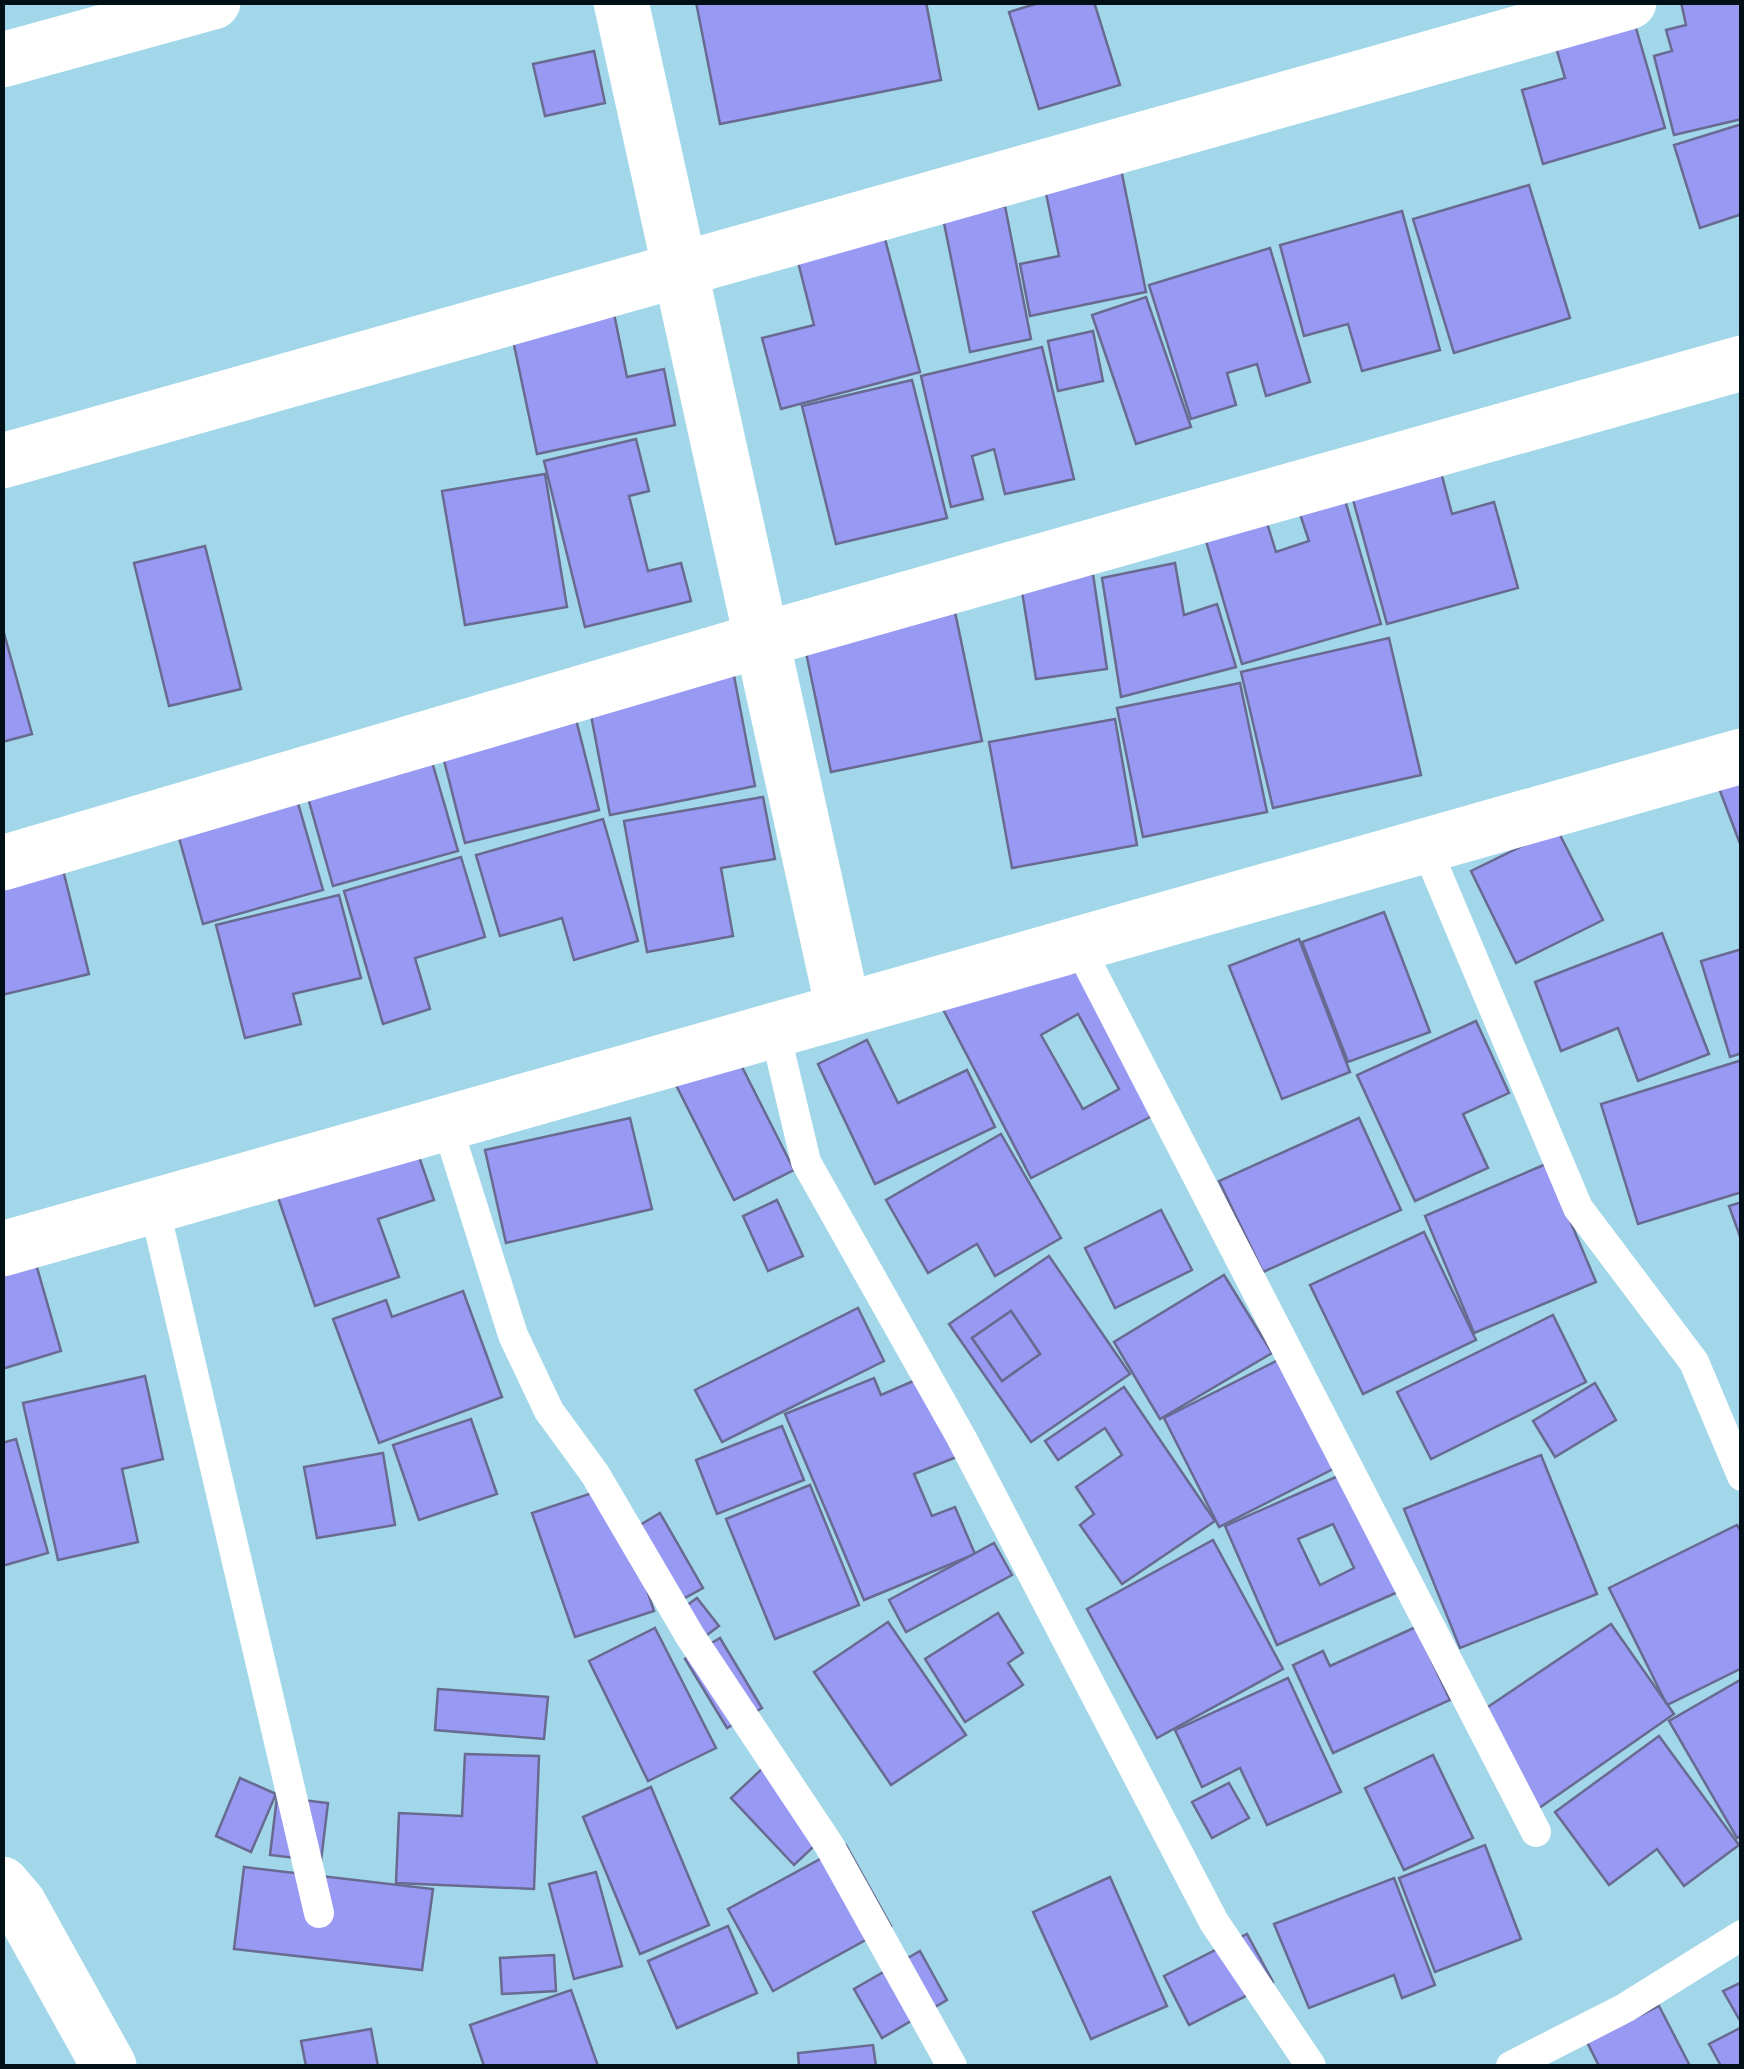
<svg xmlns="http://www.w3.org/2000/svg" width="1744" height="2069" font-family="Inter,sans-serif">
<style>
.building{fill:#9799f2;stroke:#686a91;stroke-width:2.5;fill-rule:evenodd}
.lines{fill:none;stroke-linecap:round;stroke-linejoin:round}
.service{stroke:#fff;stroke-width:30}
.minor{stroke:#fff;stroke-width:55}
</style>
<rect width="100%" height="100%" fill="#a2d7ea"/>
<!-- building -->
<g class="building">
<polygon points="696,2 926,2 941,80 720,124"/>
<polygon points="1042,2 1094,2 1120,85 1039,109 1009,12"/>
<polygon points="1681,2 1742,2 1742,119 1674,135 1654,56 1672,51 1666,30 1686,25"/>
<polygon points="1629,4 1665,128 1543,164 1522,90 1565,78 1550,27"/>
<polygon points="594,51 605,103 545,116 533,64"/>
<polygon points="1742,124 1742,214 1700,228 1674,145"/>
<polygon points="1120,164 1146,292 1030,316 1020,264 1059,256 1043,179"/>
<polygon points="1529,185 1570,318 1454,353 1413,219"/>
<polygon points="1005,206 1031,339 970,352 943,218"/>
<polygon points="1402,211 1440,350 1362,371 1348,324 1304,336 1280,245"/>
<polygon points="885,239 920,372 781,409 762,338 814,325 798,262"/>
<polygon points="1270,248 1310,382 1266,396 1257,364 1227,373 1236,405 1191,419 1149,285"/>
<polygon points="1146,297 1191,427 1136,444 1092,315"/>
<polygon points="612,304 627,377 664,369 675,425 537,454 510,326"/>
<polygon points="1093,331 1103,381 1058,391 1048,341"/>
<polygon points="1042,347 1074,479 1005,494 994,449 972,456 983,499 951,507 921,376"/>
<polygon points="912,380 947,518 836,544 802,406"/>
<polygon points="636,439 649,491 629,496 648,571 681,563 691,601 585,627 544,461"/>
<polygon points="1441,472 1452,514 1494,502 1518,588 1387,624 1352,496"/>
<polygon points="545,474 567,607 465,625 442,491"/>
<polygon points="1345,500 1381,624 1242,664 1206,541 1267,523 1276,552 1309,541 1300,514"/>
<polygon points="205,546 241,689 169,706 134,563"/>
<polygon points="1175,563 1184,615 1217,604 1236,667 1121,697 1102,578"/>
<polygon points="1093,574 1107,669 1036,679 1021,585"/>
<polygon points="955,612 982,741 831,772 804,643"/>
<polygon points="2,626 32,734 2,742"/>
<polygon points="1389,638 1421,775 1273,808 1241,672"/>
<polygon points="731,660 755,786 610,815 586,689"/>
<polygon points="1240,683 1267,812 1143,837 1117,708"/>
<polygon points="569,692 599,810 465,843 435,725"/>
<polygon points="1115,719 1137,845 1012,868 989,742"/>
<polygon points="423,731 458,851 333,886 299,766"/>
<polygon points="285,758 323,890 203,924 166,791"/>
<polygon points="1742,765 1742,849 1714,775"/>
<polygon points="763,797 775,859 721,868 733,936 647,952 624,821"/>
<polygon points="603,819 638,941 574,960 562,918 500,936 476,855"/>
<polygon points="1557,829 1603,920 1516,963 1471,871"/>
<polygon points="56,842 89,974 2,995 2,856"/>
<polygon points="461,857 485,937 415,958 430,1009 383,1024 344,891"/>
<polygon points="339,895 361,978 293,994 301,1024 245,1038 216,925"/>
<polygon points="1384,912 1430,1032 1348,1062 1302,942"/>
<polygon points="1662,933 1709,1054 1638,1081 1618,1028 1561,1051 1535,982"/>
<polygon points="1299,939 1350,1072 1282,1099 1229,966"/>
<polygon points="1742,949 1742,1053 1730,1057 1701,961"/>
<path d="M 1088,971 L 1154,1115 L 1031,1178 L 934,992 ZM 1078,1014 L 1119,1089 L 1083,1109 L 1041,1035 Z"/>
<polygon points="1476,1021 1509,1093 1463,1114 1488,1168 1415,1201 1357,1075"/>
<polygon points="867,1040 898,1103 967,1070 995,1127 875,1184 818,1064"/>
<polygon points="731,1045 794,1170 734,1200 671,1075"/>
<polygon points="1742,1060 1742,1192 1638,1224 1601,1104"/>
<polygon points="630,1118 652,1209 506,1243 485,1150"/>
<polygon points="1359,1118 1401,1210 1263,1272 1219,1181"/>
<polygon points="408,1125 434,1200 378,1219 399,1277 315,1306 269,1171"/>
<polygon points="1001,1134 1061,1238 995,1276 977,1244 928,1273 886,1200"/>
<polygon points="1546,1164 1596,1282 1474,1333 1425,1216"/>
<polygon points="777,1200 803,1256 768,1271 743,1216"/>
<polygon points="1742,1202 1742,1242 1729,1206"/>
<polygon points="1161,1210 1192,1270 1115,1308 1085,1248"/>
<polygon points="1424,1232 1476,1340 1363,1394 1310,1285"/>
<path d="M 1049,1256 L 1130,1374 L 1031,1442 L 949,1324 ZM 1011,1311 L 1040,1354 L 1002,1381 L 972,1338 Z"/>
<polygon points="36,1264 61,1351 2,1369 2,1274"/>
<polygon points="1224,1275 1272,1353 1160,1419 1114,1342"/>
<polygon points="463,1291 502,1397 379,1443 333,1319 386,1300 392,1317"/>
<polygon points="858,1308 884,1361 722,1442 695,1390"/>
<polygon points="1011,1311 1040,1354 1002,1381 972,1338"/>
<polygon points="1553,1315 1586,1382 1431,1459 1397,1392"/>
<polygon points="1286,1356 1341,1465 1219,1527 1164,1418"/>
<polygon points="145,1376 163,1459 122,1469 138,1542 58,1560 23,1403"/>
<polygon points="925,1376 959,1456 914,1474 932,1516 955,1507 975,1554 864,1600 785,1414 874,1378 881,1395"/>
<polygon points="1595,1383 1616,1420 1555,1457 1533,1421"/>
<polygon points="1124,1387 1215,1521 1122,1584 1080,1525 1094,1514 1076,1487 1122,1455 1105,1428 1058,1460 1045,1441"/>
<polygon points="471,1419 497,1494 419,1520 393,1445"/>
<polygon points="782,1426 804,1480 717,1514 696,1460"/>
<polygon points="16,1439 48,1553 2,1566 2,1443"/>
<polygon points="383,1453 395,1525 317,1538 304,1467"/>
<polygon points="1541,1455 1597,1594 1460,1648 1404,1509"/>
<path d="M 1345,1473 L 1398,1592 L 1277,1645 L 1225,1526 ZM 1333,1524 L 1354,1568 L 1320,1585 L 1298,1539 Z"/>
<polygon points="810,1485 859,1605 775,1639 726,1519"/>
<polygon points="613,1486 654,1611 575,1637 532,1513"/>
<polygon points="660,1513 703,1588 672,1605 630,1531"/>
<polygon points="1737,1525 1742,1533 1742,1668 1667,1705 1609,1588"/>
<polygon points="1213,1540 1283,1669 1157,1738 1087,1609"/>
<polygon points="994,1543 1012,1575 906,1632 889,1600"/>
<polygon points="697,1598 719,1626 691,1647 668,1619"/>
<polygon points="998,1613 1023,1653 1008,1663 1023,1685 965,1722 925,1659"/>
<polygon points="888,1622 966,1735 891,1785 814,1672"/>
<polygon points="1611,1624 1674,1714 1532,1813 1467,1721"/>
<polygon points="1416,1627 1450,1700 1333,1753 1293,1665 1323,1651 1330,1666"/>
<polygon points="655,1628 716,1748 648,1781 589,1661"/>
<polygon points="720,1638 762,1708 727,1728 685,1659"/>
<polygon points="1288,1678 1341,1792 1267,1825 1240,1768 1202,1787 1175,1730"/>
<polygon points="1742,1679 1742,1835 1737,1838 1669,1721"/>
<polygon points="438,1689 548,1697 544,1739 435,1730"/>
<polygon points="1659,1736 1739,1845 1684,1886 1657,1849 1609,1885 1555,1812"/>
<polygon points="465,1754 539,1756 534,1889 396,1883 399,1813 462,1816"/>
<polygon points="1433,1755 1473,1838 1404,1870 1365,1788"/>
<polygon points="764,1767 827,1834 794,1865 731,1798"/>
<polygon points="240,1778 276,1794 251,1852 216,1836"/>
<polygon points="1229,1783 1249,1818 1212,1838 1192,1802"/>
<polygon points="651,1787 709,1925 640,1954 583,1817"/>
<polygon points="277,1797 328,1803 321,1861 270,1855"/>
<polygon points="846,1845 891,1926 773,1991 728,1909"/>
<polygon points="1485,1845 1521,1939 1435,1972 1399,1878"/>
<polygon points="244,1867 433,1889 422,1970 234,1949"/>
<polygon points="596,1872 622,1966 574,1979 549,1884"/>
<polygon points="1110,1877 1167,2006 1091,2039 1033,1912"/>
<polygon points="1394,1878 1435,1985 1402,1998 1394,1975 1309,2008 1274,1924"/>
<polygon points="728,1926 757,1993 677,2028 648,1961"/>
<polygon points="1247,1934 1273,1982 1189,2025 1164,1976"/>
<polygon points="920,1951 947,2000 882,2038 854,1989"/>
<polygon points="554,1955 556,1991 502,1994 500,1958"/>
<polygon points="1742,1982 1742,2024 1723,1991"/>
<polygon points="571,1990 598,2066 484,2066 470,2025"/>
<polygon points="1659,2006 1690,2066 1599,2066 1587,2042"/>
<polygon points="1742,2027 1742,2066 1721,2066 1709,2044"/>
<polygon points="371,2029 378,2066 306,2066 301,2041"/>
<polygon points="873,2045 876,2066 799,2066 798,2053"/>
</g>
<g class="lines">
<!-- service -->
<g class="service">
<polyline points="1425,845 1578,1208 1694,1362 1742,1476"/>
<polyline points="1077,943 1536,1832"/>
<polyline points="774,1028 806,1162 961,1437 1214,1922 1311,2066"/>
<polyline points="446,1122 513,1335 549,1411 595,1474 690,1636 829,1845 952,2066"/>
<polyline points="154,1206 319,1913"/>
<polyline points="1511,2066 1625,2008 1742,1935"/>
</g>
<!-- minor -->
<g class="minor">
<polyline points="621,2 843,1008"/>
<polyline points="2,60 213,2"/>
<polyline points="2,461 1629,2"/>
<polyline points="2,863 761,640 1742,363"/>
<polyline points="2,1249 1742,756"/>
<polyline points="2,1884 19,1904 109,2066"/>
</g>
</g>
<!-- border -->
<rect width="1744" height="2069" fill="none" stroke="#001016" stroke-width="10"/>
</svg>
